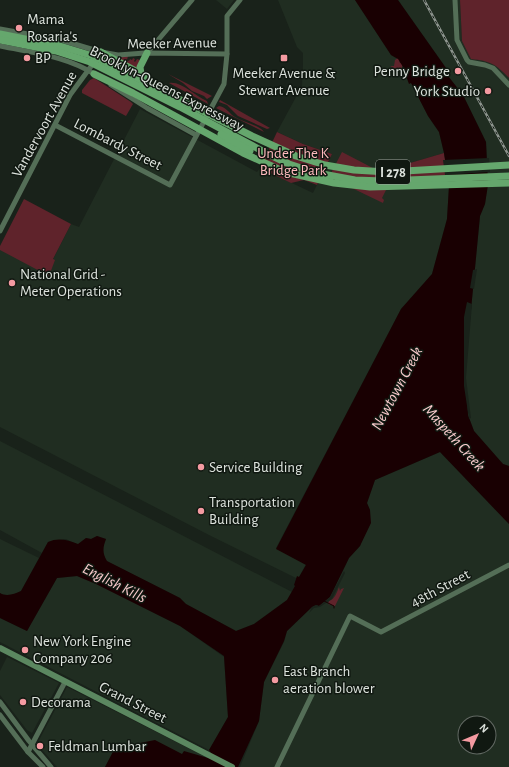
<svg xmlns="http://www.w3.org/2000/svg" width="509" height="767" font-family="'Alegreya Sans',sans-serif">
<style>
.built{fill:#202d21;fill-rule:evenodd}
.green{fill:#5f232b}
.water{fill:#190002}
.pier{fill:#19221a}
.lines{fill:none;stroke-linecap:round;stroke-linejoin:round}
.stream{stroke:#190002;stroke-width:1}
.secondary{stroke:#546e57;stroke-width:5}
.primary{stroke:#5b8760;stroke-width:6}
.highway{stroke:#65a76d;stroke-width:7}
.rail-casing{stroke:#8f9690;stroke-width:2.5}
.rail{stroke:#101811;stroke-width:1;stroke-dasharray:3;stroke-linecap:butt}
.poi-dot{fill:#f49aa1;stroke:#101811;stroke-width:1.5}
.labels{text-anchor:middle;stroke-width:3;stroke-linejoin:round;paint-order:stroke}
.shield{fill:#101811;stroke:#a0a6a0;stroke-width:1}
.shield-label{font-size:14px;font-weight:bold;fill:#dde3dd}
.poi-label{font-size:15px;fill:#dde3dd;stroke:#101811;text-anchor:start}
.street-label{font-size:15px;fill:#dde3dd;stroke:#101811}
.park-label{font-size:15px;fill:#ffbabe;stroke:#101811}
.water-label{font-size:16px;font-style:italic;fill:#fbccce;stroke:#101811}
</style>
<rect width="100%" height="100%" fill="#19221a"/>
<!-- built -->
<g class="built">
<polygon points="216,0 234,0 227,9"/>
<polygon points="278,0 355,0 391,55 398,59 405,70 428,116 439,132 444,153 410,163 449,186 447,219 432,274 401,309 276,548 306,564 299,577 296,578 209,535 0,427 0,247 47,271 71,224 79,227 140,109 257,172 260,168 313,193 332,154 303,144 277,132 302,86 303,63 303,53 297,47"/>
<polygon points="398,0 460,0 462,41 471,58 486,61 494,63 500,68 509,78 509,466 503,464 474,431 468,415 465,372 480,216 485,204 488,181 486,142 463,95 448,76 446,68"/>
<polygon points="0,441 292,592 287,600 254,624 236,631 186,604 180,598 106,561 103,555 103,546 106,539 97,536 91,539 86,538 78,545 66,539 48,542 42,553 0,530"/>
<path d="M 440,452 L 509,524 L 509,767 L 240,767 L 259,721 L 264,682 L 284,642 L 287,631 L 312,607 L 322,604 L 330,597 L 349,558 L 360,546 L 370,510 L 367,503 L 375,480 ZM 465,723 L 489,723 L 489,747 L 465,747 Z"/>
<polygon points="0,539 39,558 21,591 13,595 3,595 0,593"/>
<polygon points="77,576 96,584 180,626 224,657 228,717 209,750 0,642 0,618 27,631 57,578"/>
<polygon points="7,657 59,683 32,733 27,730 0,695 0,671"/>
<polygon points="67,687 208,758 115,748 105,767 57,767 37,744"/>
</g>
<!-- green -->
<g class="green">
<path d="M 460,0 L 509,0 L 509,78 C 496,64 490,61 471,59 L 462,41 Z"/>
<polygon points="111,55 128,56 127,60 129,61 130,59 132,60 133,58 135,59 134,61 135,62 137,59 140,60 137,68"/>
<polygon points="399,57 401,60 399,62 403,64 401,70 396,70 396,69 390,66 394,66 395,60"/>
<polygon points="168,74 212,96 207,99 204,96 192,91 183,83"/>
<polygon points="94,78 131,102 133,104 126,116 82,93 82,90 90,80"/>
<path d="M 169,83 C 182,81 194,96 207,101 L 208,104 Z"/>
<polygon points="220,100 270,128 267,129 238,116 227,105 219,102"/>
<path d="M 219,106 C 225,107 228,111 232,115 C 241,122 258,124 264,132 L 216,108 Z"/>
<polygon points="277,132 303,144 332,154 317,185 304,180 291,183 260,168"/>
<polygon points="342,152 392,178 382,198 384,200 383,203 329,177"/>
<polygon points="444,153 449,186 427,189 400,187 410,163"/>
<polygon points="24,199 71,224 53,259 55,260 49,276 0,250 0,246"/>
<path d="M 339,587 L 340,591 L 341,589 L 344,588 L 335,606 L 328,604 L 329,601 C 335,599 337,592 339,587 Z"/>
</g>
<!-- water -->
<path class="water" d="M 355,0 L 398,0 L 446,68 L 448,76 L 463,95 L 486,142 L 488,185 L 485,204 L 480,216 L 465,372 L 468,415 L 474,431 L 503,464 L 509,466 L 509,524 L 440,452 L 375,480 L 367,503 L 370,510 L 371,523 L 360,546 L 349,558 L 330,597 L 319,606 L 316,605 L 312,607 L 287,631 L 284,641 L 264,682 L 259,721 L 238,767 L 105,767 L 115,748 L 155,740 L 182,754 L 184,751 L 208,758 L 211,753 L 209,750 L 228,717 L 224,656 L 180,626 L 96,584 L 77,576 L 57,578 L 27,631 L 0,618 L 0,593 C 7,597 14,594 21,591 L 48,542 C 58,537 68,540 78,544 L 86,538 L 91,539 L 97,536 L 106,539 C 103,547 102,553 107,561 L 180,598 L 186,604 L 236,631 L 254,624 L 287,600 L 295,586 L 294,585 L 297,576 L 299,577 L 306,565 L 276,549 L 401,309 L 432,274 L 447,219 L 449,186 L 444,153 L 439,132 L 428,116 L 411,83 L 409,84 L 405,73 L 405,70 L 398,59 L 391,55 Z"/>
<!-- pier -->
<g class="pier">
<polygon points="489,158 490,172 445,175 443,160"/>
<polygon points="477,269 474,289 470,288 473,270"/>
<polygon points="467,302 472,304 466,378 471,418 469,419 464,386 464,317"/>
<polygon points="344,571 345,573 332,599 320,607 314,608 309,613 312,607 316,605 319,606 330,597"/>
</g>
<g class="lines">
<!-- stream -->
<polyline class="stream" points="324,601 334,606 334,608"/>
<!-- secondary -->
<g class="secondary">
<polyline points="455,0 457,40 467,60 469,62 485,65 493,68 509,85"/>
<polyline points="0,29 61,40 101,52 118,55 145,53 227,54"/>
<path d="M 0,46 C 33,53 67,56 96,75"/>
<polyline points="147,53 192,0"/>
<polyline points="111,85 147,108 196,135"/>
<polyline points="55,125 170,185 224,84 227,54 227,16 240,0"/>
<polyline points="0,231 70,95 95,61"/>
<polyline points="0,702 29,741 51,767"/>
<polyline points="0,715 28,752 43,767"/>
<polyline points="28,752 65,682"/>
<polyline points="277,767 350,616 381,632 509,565"/>
</g>
<!-- primary -->
<polyline class="primary" points="0,648 232,767"/>
<!-- highway -->
<g class="highway">
<polyline points="0,34 60,46 93,56 252,136 296,156 325,165 354,170 387,172 509,165"/>
<polyline points="0,40 56,51 90,62 180,107 268,154 289,164 317,173 355,180 383,181 509,176"/>
<polyline points="101,52 145,76"/>
<polyline points="94,74 133,93 243,153 285,172 334,183 370,187 509,183"/>
<polyline points="141,74 140,67 147,53"/>
<polyline points="221,134 250,151"/>
</g>
<!-- rail casing -->
<g class="rail-casing">
<polyline id="rail" points="424,0 509,156"/>
</g>
<!-- rail -->
<use href="#rail" class="rail"/>
</g>
<!-- markers -->
<g class="poi-dot">
<circle cx="19" cy="28" r="4"/>
<circle cx="27" cy="58" r="4"/>
<rect x="280" y="54" width="8" height="8" rx="2"/>
<circle cx="458" cy="71" r="4"/>
<circle cx="488" cy="91" r="4"/>
<circle cx="12" cy="283" r="4"/>
<circle cx="201" cy="467" r="4"/>
<circle cx="201" cy="511" r="4"/>
<circle cx="25" cy="650" r="4"/>
<circle cx="275" cy="680" r="4"/>
<circle cx="23" cy="702" r="4"/>
<circle cx="40" cy="746" r="4"/>
</g>
<g class="labels">
<!-- shield labels -->
<rect class="shield" x="376" y="160" width="34" height="24" rx="3"/>
<g class="shield-label">
<text x="393" y="177">I 278</text>
</g>
<!-- poi labels -->
<g class="poi-label">
<text x="27" y="24">Mama<tspan x="27" dy="17">Rosaria's</tspan></text>
<text x="35" y="63">BP</text>
<text x="450" y="76" text-anchor="end">Penny Bridge</text>
<text x="284" y="78" text-anchor="middle">Meeker Avenue &amp;<tspan x="284" dy="17">Stewart Avenue</tspan></text>
<text x="480" y="96" text-anchor="end">York Studio</text>
<text x="20" y="279">National Grid -<tspan x="20" dy="17">Meter Operations</tspan></text>
<text x="209" y="472">Service Building</text>
<text x="209" y="507">Transportation<tspan x="209" dy="17">Building</tspan></text>
<text x="33" y="646">New York Engine<tspan x="33" dy="17">Company 206</tspan></text>
<text x="283" y="676">East Branch<tspan x="283" dy="17">aeration blower</tspan></text>
<text x="31" y="707">Decorama</text>
<text x="48" y="751">Feldman Lumbar</text>
</g>
<!-- street labels -->
<g class="street-label">
<text transform="translate(172 43) rotate(-1)" y="5">Meeker Avenue</text>
<text transform="translate(167 88) rotate(27)" y="5">Brooklyn-Queens Expressway</text>
<text transform="translate(44 124) rotate(-61)" y="5">Vandervoort Avenue</text>
<text transform="translate(118 144) rotate(27)" y="5">Lombardy Street</text>
<text transform="translate(440 588) rotate(-28)" y="5">48th Street</text>
<text transform="translate(133 702) rotate(27)" y="5">Grand Street</text>
</g>
<!-- park labels -->
<g class="park-label">
<text x="293" y="158">Under The K<tspan x="293" dy="17">Bridge Park</tspan></text>
</g>
<!-- water labels -->
<g class="water-label">
<text transform="translate(396 388) rotate(-62)" y="6">Newtown Creek</text>
<text transform="translate(455 437) rotate(48)" y="6">Maspeth Creek</text>
<text transform="translate(115 582) rotate(27)" y="6">English Kills</text>
</g>
</g>
<!-- north arrow -->
<g transform="translate(477 735) rotate(46)"><circle r="19" fill="#101811" stroke="#626963"/>
<path d="M0-3L7 15L0 10L-7 15Z" fill="#f49aa1"/>
<text y="-6" font-size="11" font-weight="bold" text-anchor="middle" fill="#dde3dd">N</text>
</g>
</svg>
